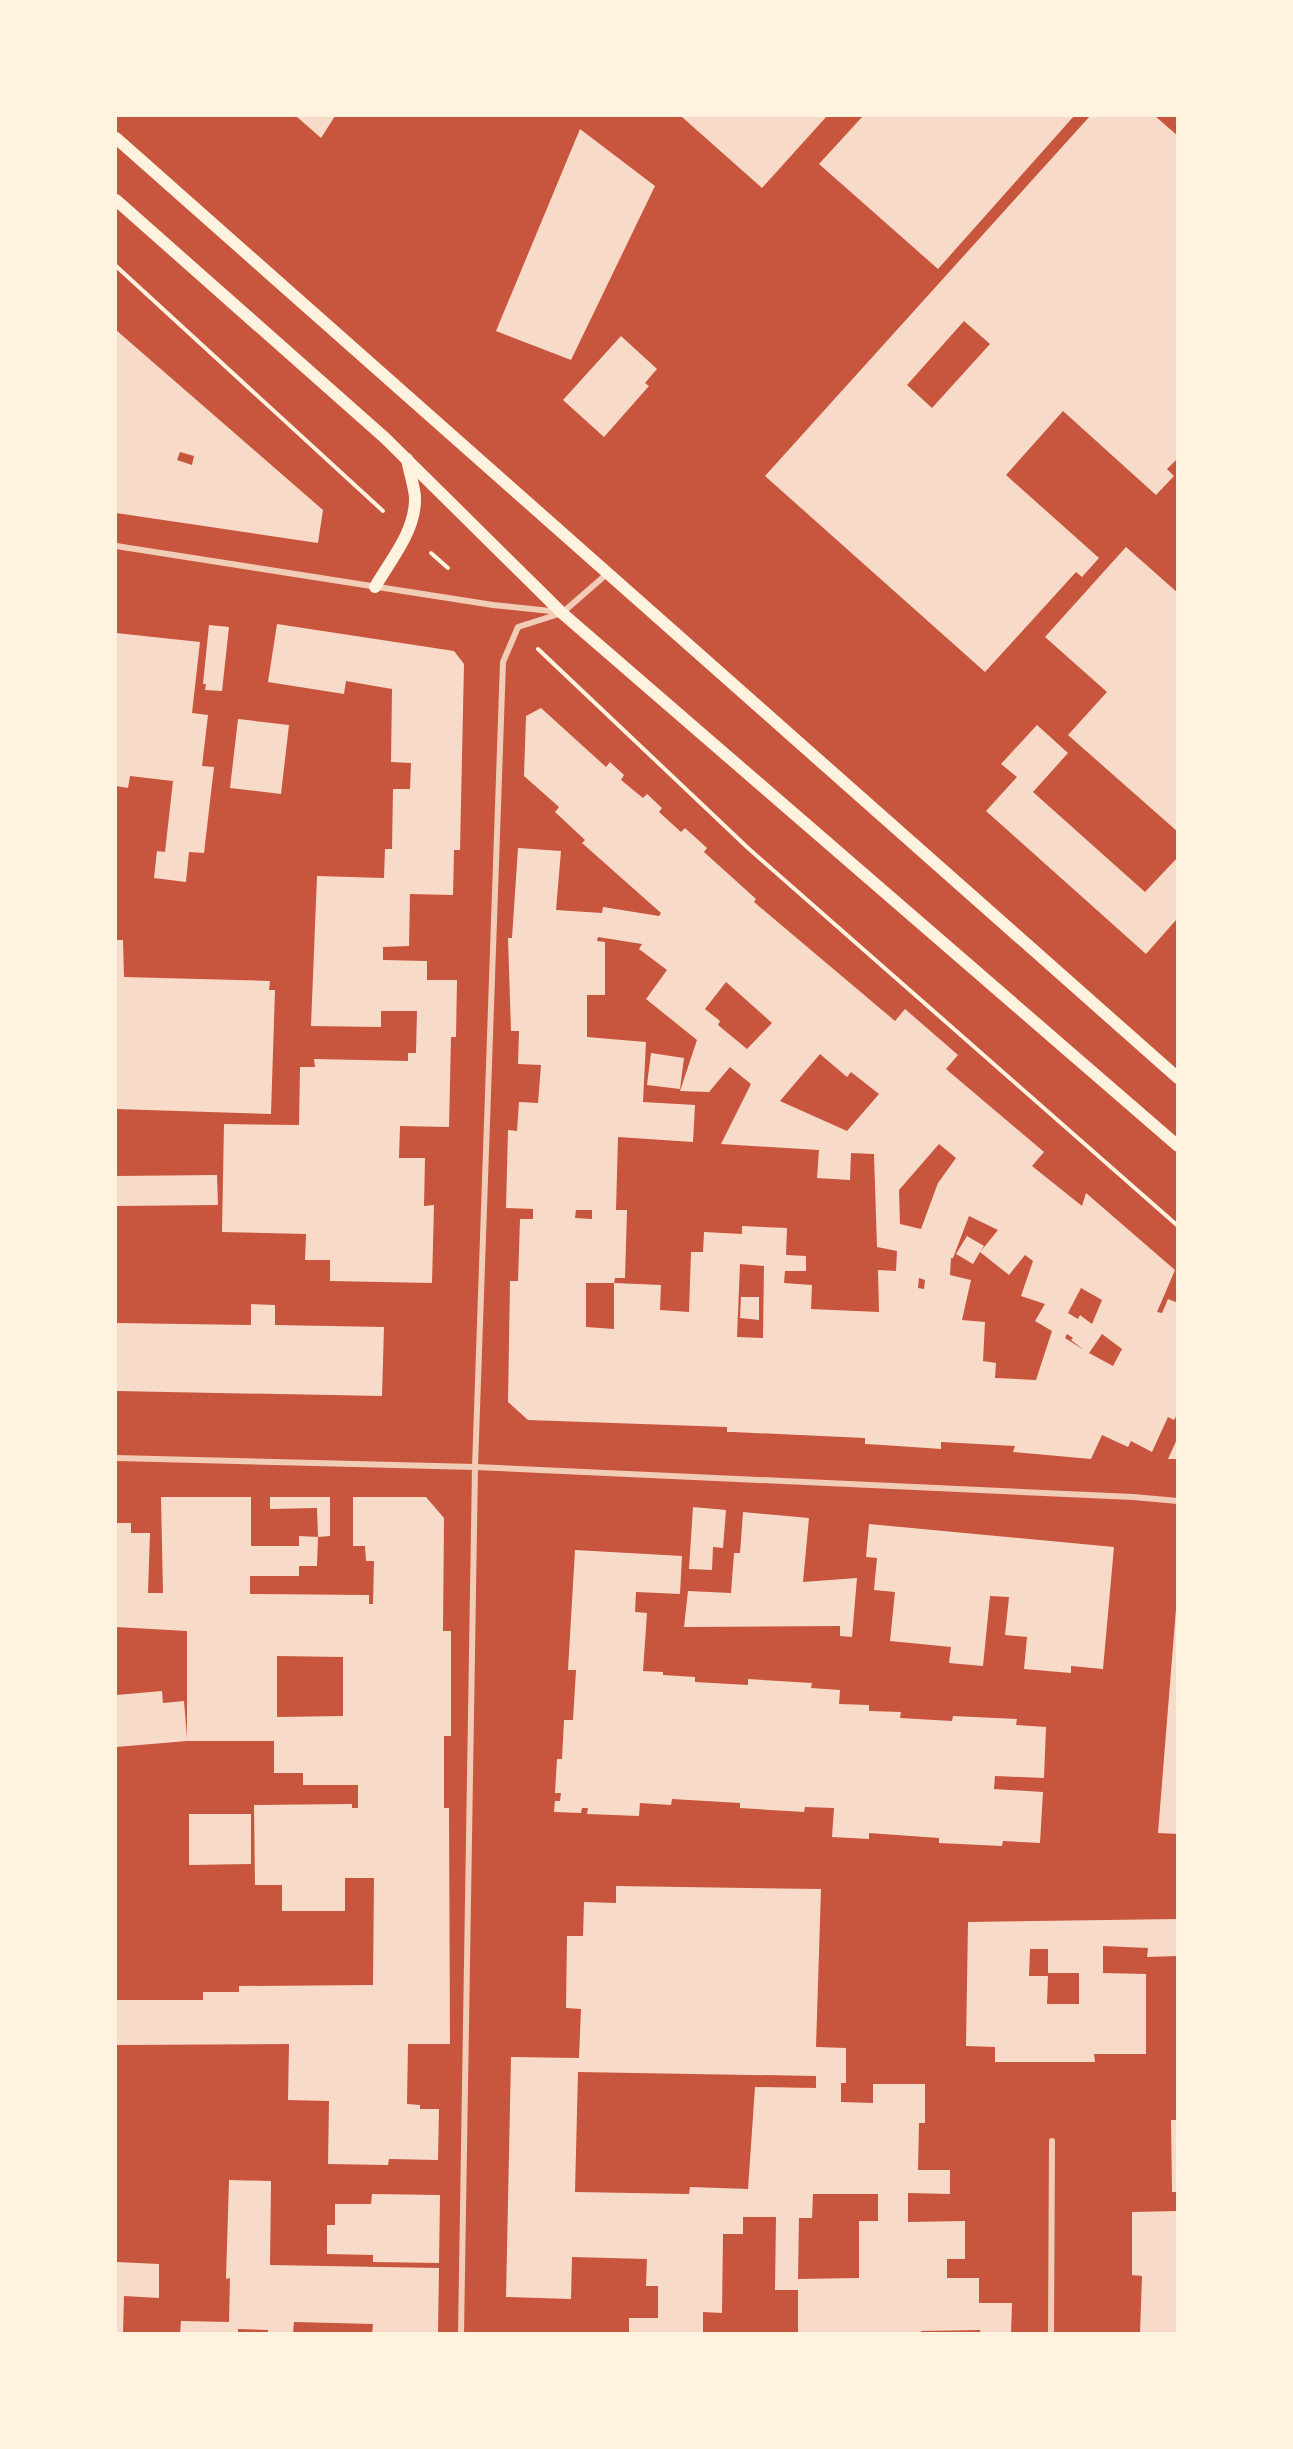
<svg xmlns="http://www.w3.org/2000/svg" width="1293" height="2449" font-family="Figtree,sans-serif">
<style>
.building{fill:#f7dbc8;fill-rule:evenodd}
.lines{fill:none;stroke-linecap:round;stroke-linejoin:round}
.path{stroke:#fff3e0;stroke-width:4}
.minor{stroke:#f1ccb7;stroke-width:6}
.secondary{stroke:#fff3e0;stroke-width:12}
</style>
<rect width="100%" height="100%" fill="#c8553d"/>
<!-- building -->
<g class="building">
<polygon points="296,116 335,116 321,138"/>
<polygon points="684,116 827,116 762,188 682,117"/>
<polygon points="863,116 1074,116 938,269 819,164"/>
<path d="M 1090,116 L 1155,116 L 1178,136 L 1178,458 L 1167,469 L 1174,476 L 1156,495 L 1063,411 L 1006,475 L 1099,558 L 1082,577 L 1076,572 L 985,672 L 765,476 ZM 964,321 L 990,344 L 932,408 L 907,385 Z"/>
<polygon points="580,129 655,186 571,360 496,331"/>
<path d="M 116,330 L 323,510 L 318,543 L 116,513 ZM 180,452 L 194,456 L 192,465 L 177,460 Z"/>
<polygon points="621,336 657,369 645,383 649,386 604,437 563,400"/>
<polygon points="1126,547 1178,593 1178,832 1068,735 1107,692 1045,637"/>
<polygon points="277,624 454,651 464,664 460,850 454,850 453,895 410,894 409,946 383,947 383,960 427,961 427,980 457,980 456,1037 451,1037 449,1127 400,1126 399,1158 425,1158 424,1206 434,1205 432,1283 330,1281 330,1260 305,1260 306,1234 222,1232 224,1124 299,1125 300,1067 315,1067 314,1059 408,1061 408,1053 416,1053 417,1011 381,1011 381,1027 311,1026 317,876 384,878 385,849 392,849 393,789 410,789 411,763 391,762 392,689 346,681 344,694 268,682"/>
<polygon points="209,625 229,627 222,691 205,690 206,684 203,684"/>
<polygon points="116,633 200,642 192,713 208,715 202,766 214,767 204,853 189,852 186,882 154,878 157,851 165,852 173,781 130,776 128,788 116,786"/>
<path d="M 541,708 L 606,767 L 610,762 L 624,775 L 621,780 L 643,798 L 647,794 L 662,808 L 659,812 L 681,832 L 685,828 L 707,848 L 704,852 L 756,899 L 754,902 L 895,1021 L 905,1009 L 958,1055 L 946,1069 L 1044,1152 L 1032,1166 L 1082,1206 L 1086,1193 L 1175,1270 L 1157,1312 L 1162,1313 L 1168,1299 L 1178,1303 L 1178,1413 L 1174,1420 L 1168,1417 L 1152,1452 L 1131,1441 L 1128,1447 L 1102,1435 L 1091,1459 L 1013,1452 L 1015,1446 L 941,1442 L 941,1449 L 883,1445 L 865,1444 L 865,1438 L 733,1432 L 727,1432 L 727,1427 L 528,1420 L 508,1402 L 510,1281 L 518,1281 L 520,1219 L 533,1219 L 533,1209 L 506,1208 L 508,1130 L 517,1131 L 519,1102 L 538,1103 L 541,1065 L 518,1064 L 519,1031 L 511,1031 L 508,938 L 512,938 L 518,848 L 561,851 L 556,910 L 602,913 L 603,907 L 659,916 L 661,913 L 582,843 L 585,840 L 555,812 L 559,807 L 524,776 L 526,716 ZM 598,937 L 642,944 L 639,949 L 667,970 L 646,999 L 697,1040 L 680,1091 L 709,1092 L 730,1067 L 751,1084 L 721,1144 L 819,1150 L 817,1178 L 850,1180 L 851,1153 L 874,1154 L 877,1247 L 897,1251 L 896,1271 L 878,1270 L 879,1312 L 811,1309 L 812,1285 L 784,1283 L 785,1271 L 806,1271 L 806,1256 L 786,1255 L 787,1228 L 742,1226 L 742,1234 L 704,1232 L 703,1252 L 691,1252 L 689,1312 L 660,1310 L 661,1285 L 614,1283 L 614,1329 L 586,1327 L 586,1283 L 614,1283 L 615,1278 L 625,1278 L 627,1210 L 616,1210 L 618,1137 L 693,1142 L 695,1105 L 643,1102 L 646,1042 L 587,1037 L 587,995 L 605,995 L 605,942 L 597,941 ZM 726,982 L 772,1023 L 747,1049 L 718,1025 L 720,1021 L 705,1009 ZM 820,1054 L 847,1077 L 851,1072 L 879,1094 L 847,1131 L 780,1101 ZM 939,1144 L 956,1158 L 938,1183 L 921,1229 L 900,1224 L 899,1190 ZM 576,1210 L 592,1210 L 592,1219 L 575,1218 ZM 969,1216 L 998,1230 L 981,1251 L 984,1246 L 967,1236 L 956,1254 L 973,1264 L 980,1252 L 1009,1275 L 1025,1255 L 1033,1261 L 1021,1296 L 1045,1304 L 1035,1321 L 1052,1331 L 1036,1380 L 995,1378 L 996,1363 L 983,1361 L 985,1322 L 962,1320 L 971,1280 L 950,1275 L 951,1258 L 953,1258 ZM 740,1264 L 764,1266 L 763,1338 L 737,1337 ZM 919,1278 L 925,1280 L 924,1289 L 918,1288 ZM 1081,1288 L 1102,1300 L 1092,1324 L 1080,1315 L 1078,1319 L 1068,1313 ZM 1067,1334 L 1073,1338 L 1071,1340 L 1084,1350 L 1065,1338 ZM 1102,1334 L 1122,1349 L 1113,1366 L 1089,1353 Z"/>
<polygon points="238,719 289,725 281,794 230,788"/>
<polygon points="1037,725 1068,753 1033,792 1145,892 1178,857 1178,922 1176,920 1146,954 986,811 1017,777 1001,764"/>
<polygon points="116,940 123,940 124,977 270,981 269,990 275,990 271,1114 116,1109"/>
<polygon points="651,1053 684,1058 680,1089 647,1085"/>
<polygon points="217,1175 218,1205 116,1206 116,1176"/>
<polygon points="741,1297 759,1297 759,1320 740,1318"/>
<polygon points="251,1304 275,1305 275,1325 384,1327 382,1396 116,1391 116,1323 251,1325"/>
<polygon points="1178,1437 1178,1459 1168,1459"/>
<path d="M 161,1497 L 251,1497 L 251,1546 L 299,1546 L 299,1536 L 318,1537 L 317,1508 L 270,1509 L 270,1497 L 330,1497 L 330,1536 L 318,1537 L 317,1566 L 299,1566 L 299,1576 L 250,1576 L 250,1594 L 369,1595 L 369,1604 L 373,1604 L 374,1561 L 366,1561 L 365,1546 L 353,1546 L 353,1497 L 426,1497 L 444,1518 L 443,1631 L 451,1631 L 451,1736 L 444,1736 L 444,1808 L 449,1808 L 450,2044 L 408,2044 L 407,2104 L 420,2105 L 420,2109 L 439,2109 L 438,2160 L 389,2159 L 388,2165 L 328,2164 L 329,2101 L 288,2100 L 289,2044 L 116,2045 L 116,2000 L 203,2000 L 203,1992 L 239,1992 L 239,1986 L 373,1985 L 374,1878 L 345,1878 L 345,1911 L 282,1911 L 282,1885 L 255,1885 L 254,1805 L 352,1804 L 352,1808 L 358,1808 L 358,1785 L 303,1785 L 303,1773 L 274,1773 L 274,1741 L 187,1741 L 116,1747 L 116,1695 L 162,1691 L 163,1703 L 184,1701 L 187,1738 L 187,1631 L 116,1627 L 116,1523 L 131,1523 L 131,1533 L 150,1533 L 148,1593 L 163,1593 ZM 277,1656 L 343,1657 L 343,1716 L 277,1717 Z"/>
<polygon points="693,1507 726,1510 723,1548 713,1547 712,1570 689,1569"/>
<polygon points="743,1512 809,1518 803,1582 857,1578 852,1637 840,1636 840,1626 684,1627 688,1591 731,1593 734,1553 740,1553"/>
<polygon points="869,1524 1114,1547 1103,1669 1071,1666 1071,1673 1024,1669 1027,1637 1005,1635 1009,1597 990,1596 983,1666 949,1663 951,1647 890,1641 895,1592 874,1590 877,1558 866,1557"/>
<polygon points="575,1550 682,1556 680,1594 636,1592 635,1612 647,1613 643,1671 663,1672 663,1675 695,1677 695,1682 748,1685 748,1679 812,1683 811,1688 840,1690 839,1704 869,1705 869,1711 901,1712 900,1718 952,1721 953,1716 1017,1719 1016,1725 1046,1727 1044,1778 995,1776 994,1789 1043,1792 1040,1843 1003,1841 1002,1846 939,1843 939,1838 869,1833 869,1839 832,1837 834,1808 805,1807 804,1812 740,1808 740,1803 672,1799 671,1805 640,1803 639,1816 587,1814 588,1808 582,1808 581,1813 554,1812 555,1801 560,1801 561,1793 555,1793 557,1759 562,1759 564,1720 573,1720 576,1670 568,1670"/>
<polygon points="1176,1609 1178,1609 1178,1834 1158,1833"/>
<polygon points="189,1814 251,1814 251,1864 189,1865"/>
<path d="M 616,1886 L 821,1889 L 816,2047 L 846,2048 L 846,2083 L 841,2083 L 841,2102 L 873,2103 L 873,2084 L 925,2084 L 925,2123 L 919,2123 L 918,2170 L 950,2170 L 950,2194 L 908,2193 L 908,2222 L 965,2221 L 965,2259 L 947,2259 L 947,2278 L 979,2278 L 979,2303 L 1012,2303 L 1011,2334 L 981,2334 L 980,2330 L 921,2331 L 921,2334 L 798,2334 L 798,2290 L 775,2290 L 776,2217 L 743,2217 L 743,2234 L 723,2234 L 722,2313 L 703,2312 L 703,2334 L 629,2334 L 629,2318 L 658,2318 L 658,2286 L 646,2286 L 647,2259 L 572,2257 L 571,2299 L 506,2297 L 511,2057 L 579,2058 L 581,2009 L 566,2008 L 567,1936 L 583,1936 L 584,1902 L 616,1903 ZM 578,2072 L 816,2076 L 816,2088 L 755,2087 L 748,2189 L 690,2187 L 689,2194 L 575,2192 ZM 813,2194 L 878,2194 L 878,2221 L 859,2221 L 859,2278 L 798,2279 L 799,2218 L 812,2218 Z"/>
<path d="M 1178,1919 L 1178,1956 L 1147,1957 L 1148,1948 L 1103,1946 L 1103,1973 L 1146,1974 L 1146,2054 L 1094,2054 L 1095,2062 L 995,2062 L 995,2047 L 966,2046 L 968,1922 ZM 1030,1949 L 1048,1949 L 1048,1973 L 1079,1973 L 1079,2004 L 1047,2004 L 1048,1976 L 1029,1976 Z"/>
<polygon points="1171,2120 1178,2120 1178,2192 1172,2192"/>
<polygon points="229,2180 271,2181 270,2265 439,2268 438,2334 372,2334 373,2324 294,2322 293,2334 268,2334 268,2330 238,2329 238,2334 180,2334 181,2321 229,2322 230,2278 226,2279"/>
<polygon points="372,2194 440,2195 439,2263 373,2262 373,2255 327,2254 327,2225 335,2225 335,2204 371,2204"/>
<polygon points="1178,2211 1178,2334 1140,2334 1142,2276 1132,2275 1132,2212"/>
<polygon points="116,2262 159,2264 159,2298 124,2296 123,2334 116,2334"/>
</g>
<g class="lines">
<!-- path -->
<g class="path">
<polyline points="116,266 383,511"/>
<polyline points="431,553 448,568"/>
<polyline points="538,649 748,848 1178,1226"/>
</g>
<!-- minor -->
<g class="minor">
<polyline points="116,546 493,605 560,612"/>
<polyline points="116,1458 475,1467 1133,1497 1178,1501"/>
<polyline points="461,2334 475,1467 503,662 518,627 562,613 608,573"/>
<polyline points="1051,2334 1052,2141"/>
</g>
<!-- secondary -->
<g class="secondary">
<polyline points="116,138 1178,1078"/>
<polyline points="116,200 385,438 562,613 1178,1146"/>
<path d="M 375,587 C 391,559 416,531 415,497 C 414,485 409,471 407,459"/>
</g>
</g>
<!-- border -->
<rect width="1293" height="2449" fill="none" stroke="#fff3e0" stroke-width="234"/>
</svg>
